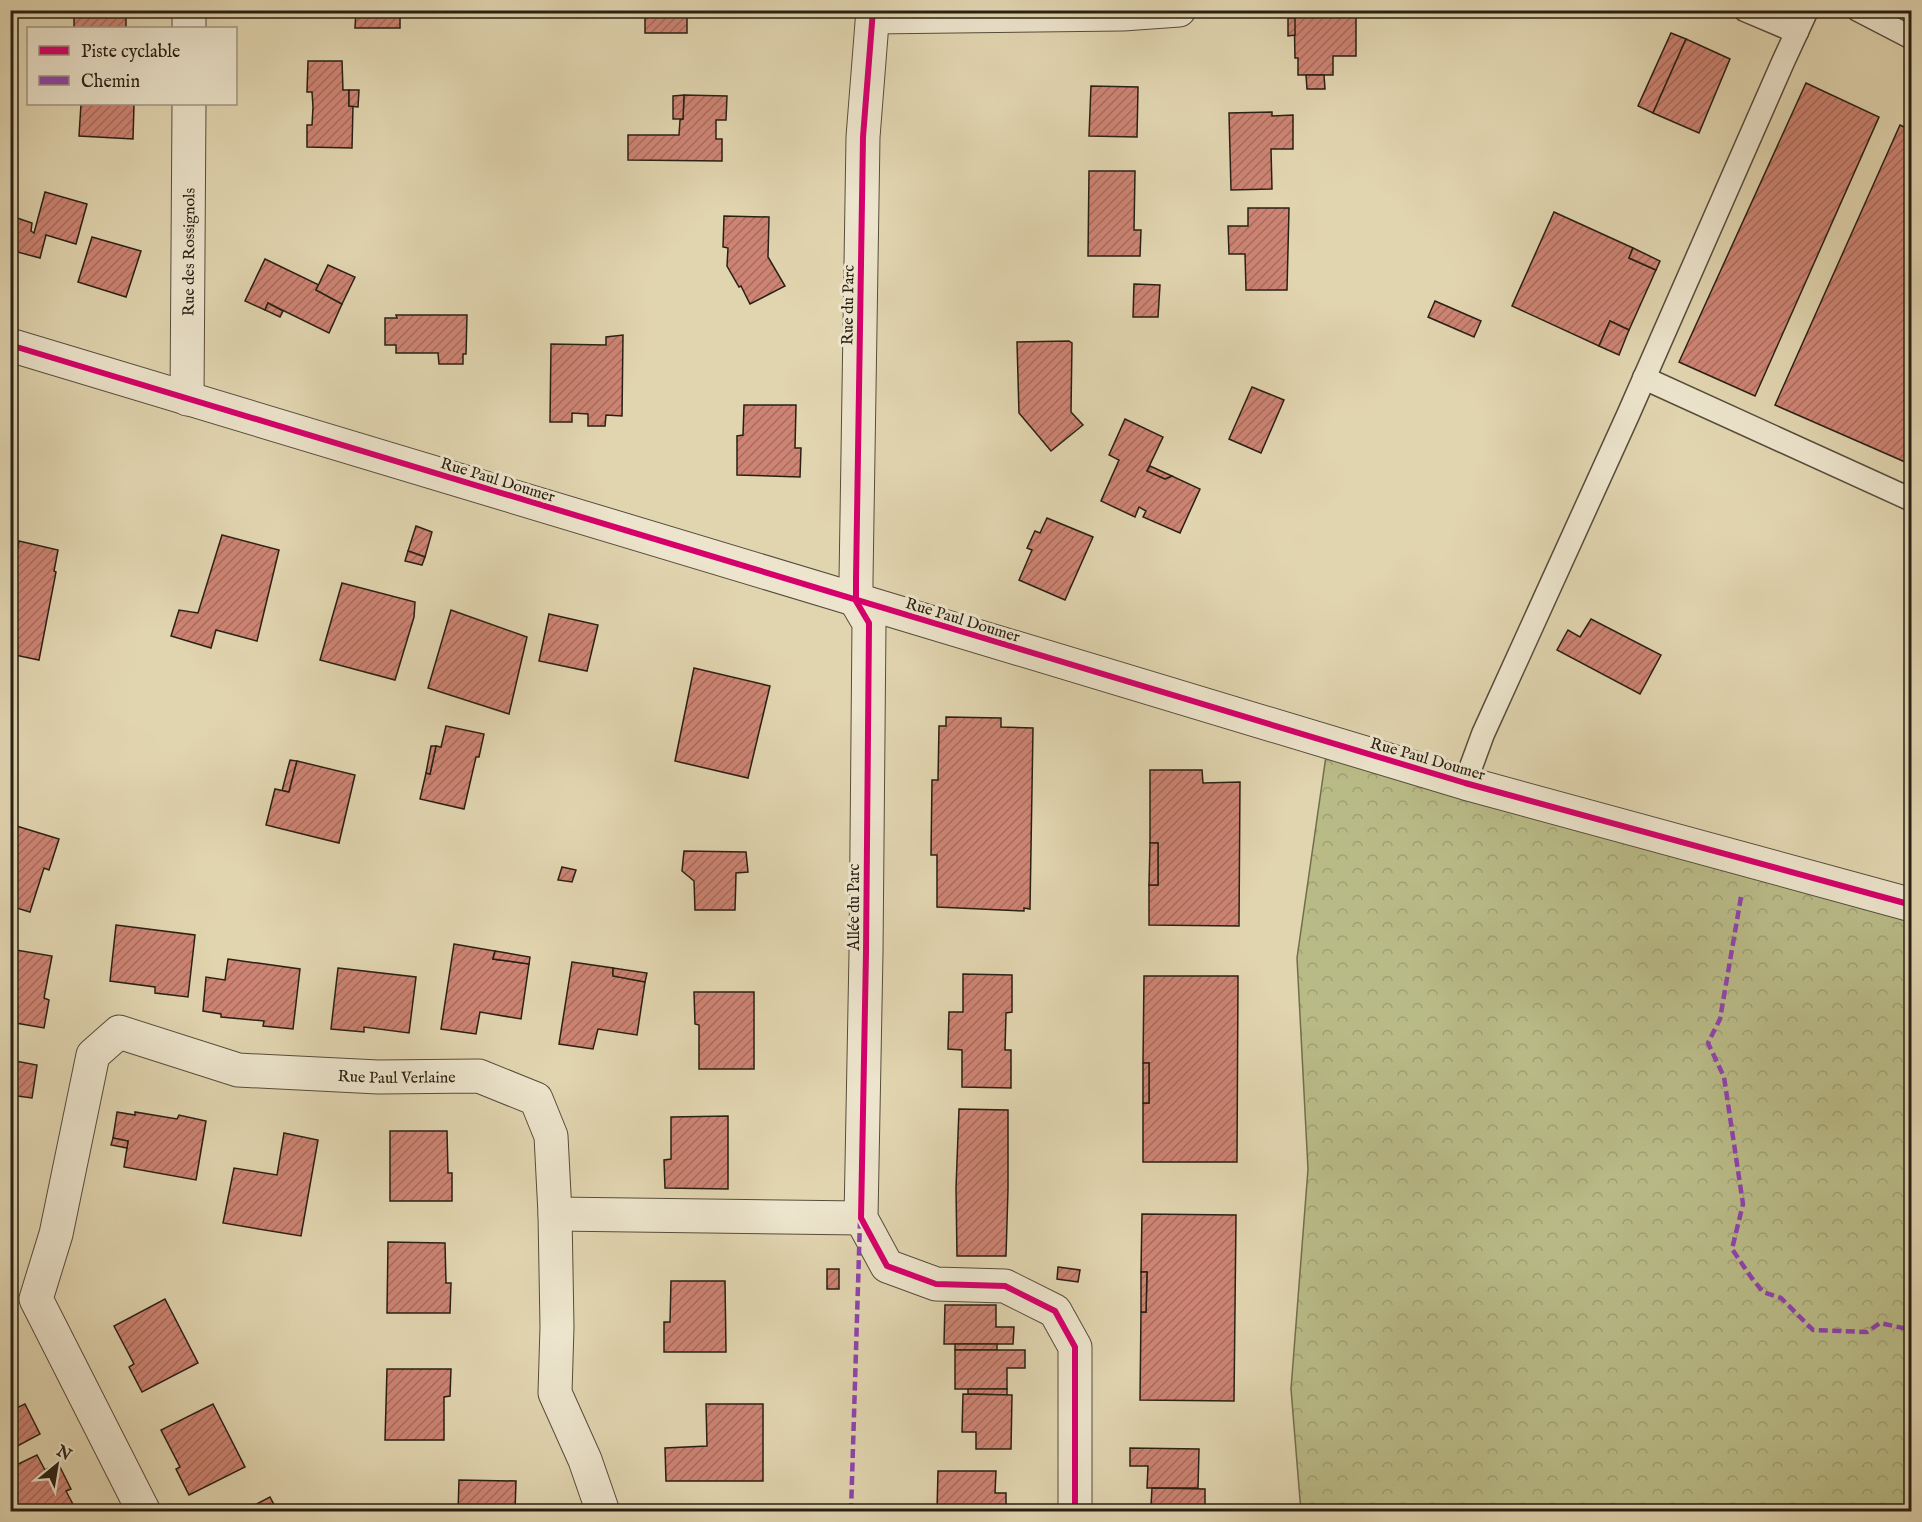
<svg xmlns="http://www.w3.org/2000/svg" width="1922" height="1522" font-family="'IM FELL English',serif">
<style>
.forest{fill:url(#forest-crowns);stroke:#716e4e;stroke-width:1.5}
.building{fill:url(#building-hatch);stroke:#292014;stroke-width:1.5}
.lines{fill:none;stroke-linecap:round;stroke-linejoin:round}
.lane-casing{stroke:#574d3b;stroke-width:25}
.street-casing{stroke:#574d3b;stroke-width:35}
.lane{stroke:#ece4cc;stroke-width:22}
.street{stroke:#ece4cc;stroke-width:33}
.quiet{stroke:#8e44ad;stroke-width:4.5;stroke-dasharray:9 4.5;stroke-linecap:butt}
.cycleway-casing{stroke:#ece4cc;stroke-width:10}
.cycleway{stroke:#d6006c;stroke-width:6}
.labels{text-anchor:middle;stroke-width:6;stroke-linejoin:round;paint-order:stroke}
.street-label{font-size:16px;fill:#292014;stroke:#ece4cc}
</style>
<defs>
<pattern id="forest-crowns" width="20" height="18" patternUnits="userSpaceOnUse" patternTransform="scale(1.5)"><rect width="20" height="18" fill="#b9bb87"/><path d="M2 6a3 3 0 1 1 6 0M12 15a3 3 0 1 1 6 0" fill="none" stroke="#9fa074"/></pattern>
<pattern id="building-hatch" width="6" height="6" patternUnits="userSpaceOnUse" patternTransform="scale(1.5)"><rect width="6" height="6" fill="#ce8474"/><path d="M-1 1l2-2M0 6l6-6M5 7l2-2" fill="none" stroke="#a76c5e"/></pattern>
</defs>
<rect width="100%" height="100%" fill="#e1d5b0"/>
<filter id="stains"><feTurbulence type="fractalNoise" baseFrequency=".00333" numOctaves="4"/><feColorMatrix values="0 0 0 0 .2 0 0 0 0 .09 0 0 0 0 .02 0 0 0 .5 -.17"/></filter>
<radialGradient id="worn" r=".72"><stop offset=".6" stop-color="#630" stop-opacity="0"/><stop offset="1" stop-color="#630" stop-opacity=".3"/></radialGradient>
<!-- forest -->
<polygon class="forest" points="1330,728 1911,912 1911,1511 1301,1512 1291,1389 1308,1169 1297,958"/>
<!-- building -->
<g class="building">
<rect x="74" y="10" width="52" height="18"/>
<polygon points="356,10 400,10 400,28 355,28"/>
<polygon points="626,10 687,10 687,33 645,33 645,13 629,14"/>
<polygon points="1294,10 1356,10 1356,56 1333,56 1333,75 1298,75 1298,58 1295,58"/>
<polygon points="1288,18 1295,18 1295,35 1288,36"/>
<polygon points="1671,33 1686,39 1653,113 1638,106"/>
<polygon points="1686,39 1730,59 1699,133 1653,113"/>
<polygon points="308,61 342,61 343,90 349,90 349,106 353,106 352,148 307,147 307,125 312,125 313,107 312,92 307,92"/>
<polygon points="1306,75 1324,75 1325,89 1307,89"/>
<polygon points="1806,83 1879,117 1755,396 1679,362"/>
<polygon points="1091,86 1138,87 1137,137 1089,136"/>
<polygon points="349,90 359,90 358,107 349,106"/>
<polygon points="684,95 727,96 726,120 716,120 716,139 722,139 722,161 628,160 628,135 679,135 680,120 683,119"/>
<polygon points="684,95 683,119 673,119 673,96"/>
<polygon points="81,104 134,104 133,139 79,136"/>
<polygon points="1272,112 1272,116 1293,115 1293,149 1271,149 1272,189 1231,190 1229,113"/>
<polygon points="1900,125 1912,131 1912,465 1775,405"/>
<polygon points="1089,171 1135,171 1134,230 1141,230 1140,256 1088,256"/>
<polygon points="45,192 87,204 76,244 46,235 40,258 10,250 10,226 13,227 17,218 32,223 31,231 34,233"/>
<polygon points="1248,208 1289,208 1287,290 1246,290 1245,254 1229,254 1228,226 1248,226"/>
<polygon points="1554,212 1633,248 1629,258 1656,270 1629,330 1610,321 1599,346 1512,306"/>
<polygon points="724,216 769,217 768,257 785,286 750,304 741,286 739,287 727,266 728,248 723,247"/>
<polygon points="92,237 141,251 126,297 78,282"/>
<polygon points="1633,248 1660,261 1656,270 1629,258"/>
<polygon points="265,259 319,285 316,290 342,304 329,333 268,303 265,310 245,301"/>
<polygon points="328,265 355,277 342,304 316,290"/>
<polygon points="1134,284 1160,285 1158,317 1133,317"/>
<polygon points="1435,301 1481,321 1474,337 1428,317"/>
<polygon points="268,303 283,311 280,317 265,310"/>
<polygon points="396,315 467,315 466,354 463,354 463,364 439,364 438,353 396,353 396,345 385,345 385,318 397,318"/>
<polygon points="1610,321 1629,330 1619,355 1599,346"/>
<polygon points="623,335 622,416 606,415 605,426 588,426 588,414 572,413 572,422 550,422 551,344 606,345 606,337"/>
<polygon points="1069,341 1072,343 1071,412 1083,425 1051,451 1019,413 1017,342"/>
<polygon points="1252,387 1284,400 1261,453 1229,439"/>
<polygon points="744,405 796,405 795,448 801,448 800,477 737,475 737,436 743,435"/>
<polygon points="1125,419 1163,437 1147,471 1165,479 1172,476 1200,489 1180,533 1143,517 1146,511 1139,507 1135,517 1101,501 1119,460 1109,455"/>
<polygon points="1150,466 1172,476 1165,479 1147,471"/>
<polygon points="1047,518 1093,537 1065,600 1019,580 1032,550 1027,548 1035,531 1040,533"/>
<polygon points="416,526 432,532 425,557 408,551"/>
<polygon points="222,535 279,550 257,641 216,630 211,648 171,636 179,610 198,613"/>
<polygon points="19,541 58,550 54,571 56,572 39,660 10,654 10,575 13,563 15,564"/>
<polygon points="408,551 425,557 422,565 405,561"/>
<polygon points="342,583 415,602 414,617 395,680 320,660"/>
<polygon points="451,610 527,637 509,714 428,688"/>
<polygon points="549,614 598,625 587,671 539,661"/>
<polygon points="1591,619 1661,655 1640,694 1557,650 1568,630 1580,637"/>
<polygon points="694,668 770,686 748,778 675,761"/>
<polygon points="946,717 1001,718 1001,727 1033,728 1030,909 1024,908 1024,911 937,907 937,855 931,855 932,780 938,780 939,726 946,726"/>
<polygon points="446,726 484,734 479,757 476,757 464,809 420,799 426,773 430,774 436,746 441,747"/>
<polygon points="431,746 436,746 430,774 426,773"/>
<polygon points="290,760 297,761 289,792 282,791"/>
<polygon points="297,761 355,775 339,843 266,825 275,789 289,792"/>
<polygon points="1150,770 1202,770 1203,783 1240,782 1239,926 1149,925 1149,885 1158,885 1158,843 1150,843"/>
<polygon points="10,824 59,839 49,870 44,868 30,912 10,906"/>
<polygon points="1150,843 1158,843 1158,885 1149,885"/>
<polygon points="684,851 746,852 748,872 736,873 735,910 695,910 694,881 682,871"/>
<polygon points="562,867 576,870 572,882 558,880"/>
<polygon points="116,925 195,935 188,997 155,993 155,987 110,981"/>
<polygon points="454,944 495,951 493,959 529,964 521,1019 480,1012 476,1034 441,1029"/>
<polygon points="10,949 52,956 44,998 49,1000 44,1028 10,1022"/>
<polygon points="495,951 530,957 529,964 493,959"/>
<polygon points="228,959 300,969 293,1029 263,1026 264,1021 221,1017 221,1014 203,1011 206,977 225,980"/>
<polygon points="572,962 613,968 613,976 645,982 637,1035 598,1029 593,1049 559,1044"/>
<polygon points="338,968 416,977 409,1033 364,1027 364,1032 331,1029"/>
<polygon points="613,968 647,973 645,982 613,976"/>
<polygon points="963,974 1012,975 1012,1012 1006,1013 1005,1050 1011,1050 1011,1088 962,1087 962,1050 948,1049 949,1012 963,1012"/>
<polygon points="1144,976 1238,976 1237,1162 1143,1162 1143,1103 1149,1103 1149,1063 1143,1063"/>
<polygon points="694,992 754,992 754,1069 699,1069 699,1025 695,1024"/>
<polygon points="10,1060 37,1065 32,1098 10,1095"/>
<rect x="1143" y="1063" width="6" height="40"/>
<polygon points="959,1109 1008,1110 1008,1189 1006,1256 957,1256 956,1188"/>
<polygon points="117,1112 135,1115 135,1112 177,1119 179,1115 206,1121 196,1180 124,1167 128,1141 113,1138"/>
<polygon points="728,1116 728,1189 665,1188 664,1160 671,1159 671,1117"/>
<polygon points="390,1131 447,1131 448,1173 452,1173 452,1201 390,1201"/>
<polygon points="284,1133 318,1140 301,1236 223,1223 234,1168 277,1175"/>
<polygon points="113,1138 128,1141 127,1148 111,1145"/>
<polygon points="10,1173 17,1174 11,1209 10,1209"/>
<polygon points="1142,1214 1236,1215 1234,1401 1140,1400 1141,1312 1146,1312 1147,1272 1141,1272"/>
<polygon points="388,1242 445,1243 446,1283 451,1283 450,1313 387,1313"/>
<polygon points="1058,1267 1080,1270 1078,1282 1057,1279"/>
<rect x="827" y="1269" width="12" height="20"/>
<polygon points="1141,1272 1147,1272 1146,1312 1141,1312"/>
<polygon points="671,1281 725,1281 726,1352 664,1352 664,1322 670,1322"/>
<polygon points="165,1299 198,1363 142,1392 129,1367 134,1364 114,1326"/>
<polygon points="945,1305 996,1305 996,1327 1014,1327 1013,1344 944,1344"/>
<rect x="955" y="1344" width="42" height="6"/>
<polygon points="955,1350 1025,1350 1025,1368 1007,1368 1007,1389 955,1389"/>
<polygon points="387,1369 451,1369 450,1396 444,1397 444,1440 385,1440"/>
<polygon points="968,1389 1007,1389 1007,1395 968,1394"/>
<polygon points="963,1394 1012,1395 1011,1449 976,1449 976,1432 962,1432"/>
<polygon points="25,1404 40,1434 10,1450 10,1411"/>
<polygon points="213,1404 245,1467 189,1495 176,1469 180,1467 161,1430"/>
<polygon points="706,1404 763,1404 763,1481 666,1481 665,1448 707,1446"/>
<polygon points="1130,1448 1199,1449 1198,1488 1147,1488 1148,1466 1130,1466"/>
<polygon points="37,1455 45,1470 58,1463 71,1489 66,1491 77,1512 12,1512 10,1508 10,1488 15,1485 10,1476 10,1468"/>
<polygon points="938,1471 996,1471 995,1493 1006,1493 1006,1511 937,1511"/>
<polygon points="459,1480 516,1481 515,1512 458,1512"/>
<polygon points="1152,1488 1205,1489 1205,1512 1165,1512 1165,1506 1151,1506"/>
<polygon points="270,1497 278,1512 241,1512"/>
</g>
<g class="lines">
<!-- lane casing -->
<g class="lane-casing">
<g id="lane">
<polyline points="1745,10 1797,32"/>
<polyline points="1858,10 1912,38"/>
<polyline points="1644,378 1912,500"/>
<polyline points="1465,783 1483,734 1628,415 1783,62 1807,10"/>
</g>
</g>
<!-- street casing -->
<g class="street-casing">
<g id="street">
<polyline points="873,10 863,137 856,580 856,601 869,623 866,953 861,1218 887,1266 936,1284 1005,1286 1055,1311 1075,1347 1075,1512"/>
<polyline points="873,17 1123,14 1179,10"/>
<polyline points="189,28 189,10"/>
<polyline points="10,345 1465,783 1912,905"/>
<path id="s1" d="M 187,399 L 189,104"/>
<polyline points="555,1214 861,1218"/>
<path id="s2" d="M 144,1512 L 36,1299 L 56,1234 L 93,1055 L 119,1032 L 238,1070 L 378,1077 L 479,1076 L 536,1099 L 551,1136 L 555,1214 L 557,1327 L 555,1393 L 585,1460 L 603,1512"/>
</g>
</g>
<!-- lane -->
<use href="#lane" class="lane"/>
<!-- street -->
<use href="#street" class="street"/>
<!-- quiet -->
<g class="quiet">
<polyline points="1741,897 1720,1019 1708,1043 1724,1077 1743,1204 1732,1249 1751,1277 1763,1292 1781,1298 1813,1330 1867,1332 1880,1323 1912,1330"/>
<polyline points="851,1512 860,1221"/>
</g>
<!-- cycleway casing -->
<g class="cycleway-casing">
<g id="cycleway">
<polyline points="873,10 863,137 856,580 856,601 869,623 866,953 861,1218 887,1266 936,1284 1005,1286 1055,1311 1075,1347 1075,1512"/>
<polyline points="10,345 1465,783 1912,905"/>
</g>
</g>
<!-- cycleway -->
<use href="#cycleway" class="cycleway"/>
</g>
<g class="labels">
<!-- street labels -->
<g class="street-label">
<text dy="6" stroke="none"><textPath href="#s1" startOffset="147">Rue des Rossignols</textPath></text>
<text transform="translate(847 305) rotate(-89)" y="6">Rue du Parc</text>
<text transform="translate(498 479) rotate(17)" y="6">Rue Paul Doumer</text>
<text transform="translate(963 619) rotate(17)" y="6">Rue Paul Doumer</text>
<text transform="translate(1428 758) rotate(16)" y="6">Rue Paul Doumer</text>
<text transform="translate(853 907) rotate(-90)" y="6">Allée du Parc</text>
<text dy="6" stroke="none"><textPath href="#s2" startOffset="808">Rue Paul Verlaine</textPath></text>
</g>
</g>
<!-- margin -->
<rect width="1922" height="1522" fill="none" stroke="#e1d5b0" stroke-width="36"/>
<rect x="12" y="12" width="1898" height="1498" fill="none" stroke="#292014" stroke-width="3"/>
<rect x="18" y="18" width="1886" height="1486" fill="none" stroke="#292014" stroke-width="1.5"/>
<!-- legend -->
<rect x="27" y="27" width="210" height="78" fill="#ece4cc" stroke="#9e9682" stroke-width="1.5"/>
<rect x="39" y="46" width="30" height="9" fill="#d6006c" stroke="#9e9682" stroke-width="1.5"/>
<text x="81" y="57" font-size="18" fill="#292014">Piste cyclable</text>
<rect x="39" y="76" width="30" height="9" fill="#8e44ad" stroke="#9e9682" stroke-width="1.5"/>
<text x="81" y="87" font-size="18" fill="#292014">Chemin</text>
<!-- north arrow -->
<g transform="translate(57 1465) rotate(30)" stroke="#ece4cc" stroke-width="4.5" paint-order="stroke">
<path d="M0-4.5L10 22L0 15L-10 22Z" fill="#292014"/>
<text y="-9" font-size="16" font-weight="bold" text-anchor="middle" fill="#292014">N</text>
</g>
<rect width="100%" height="100%" filter="url(#stains)"/>
<rect width="100%" height="100%" fill="url(#worn)"/>
</svg>
